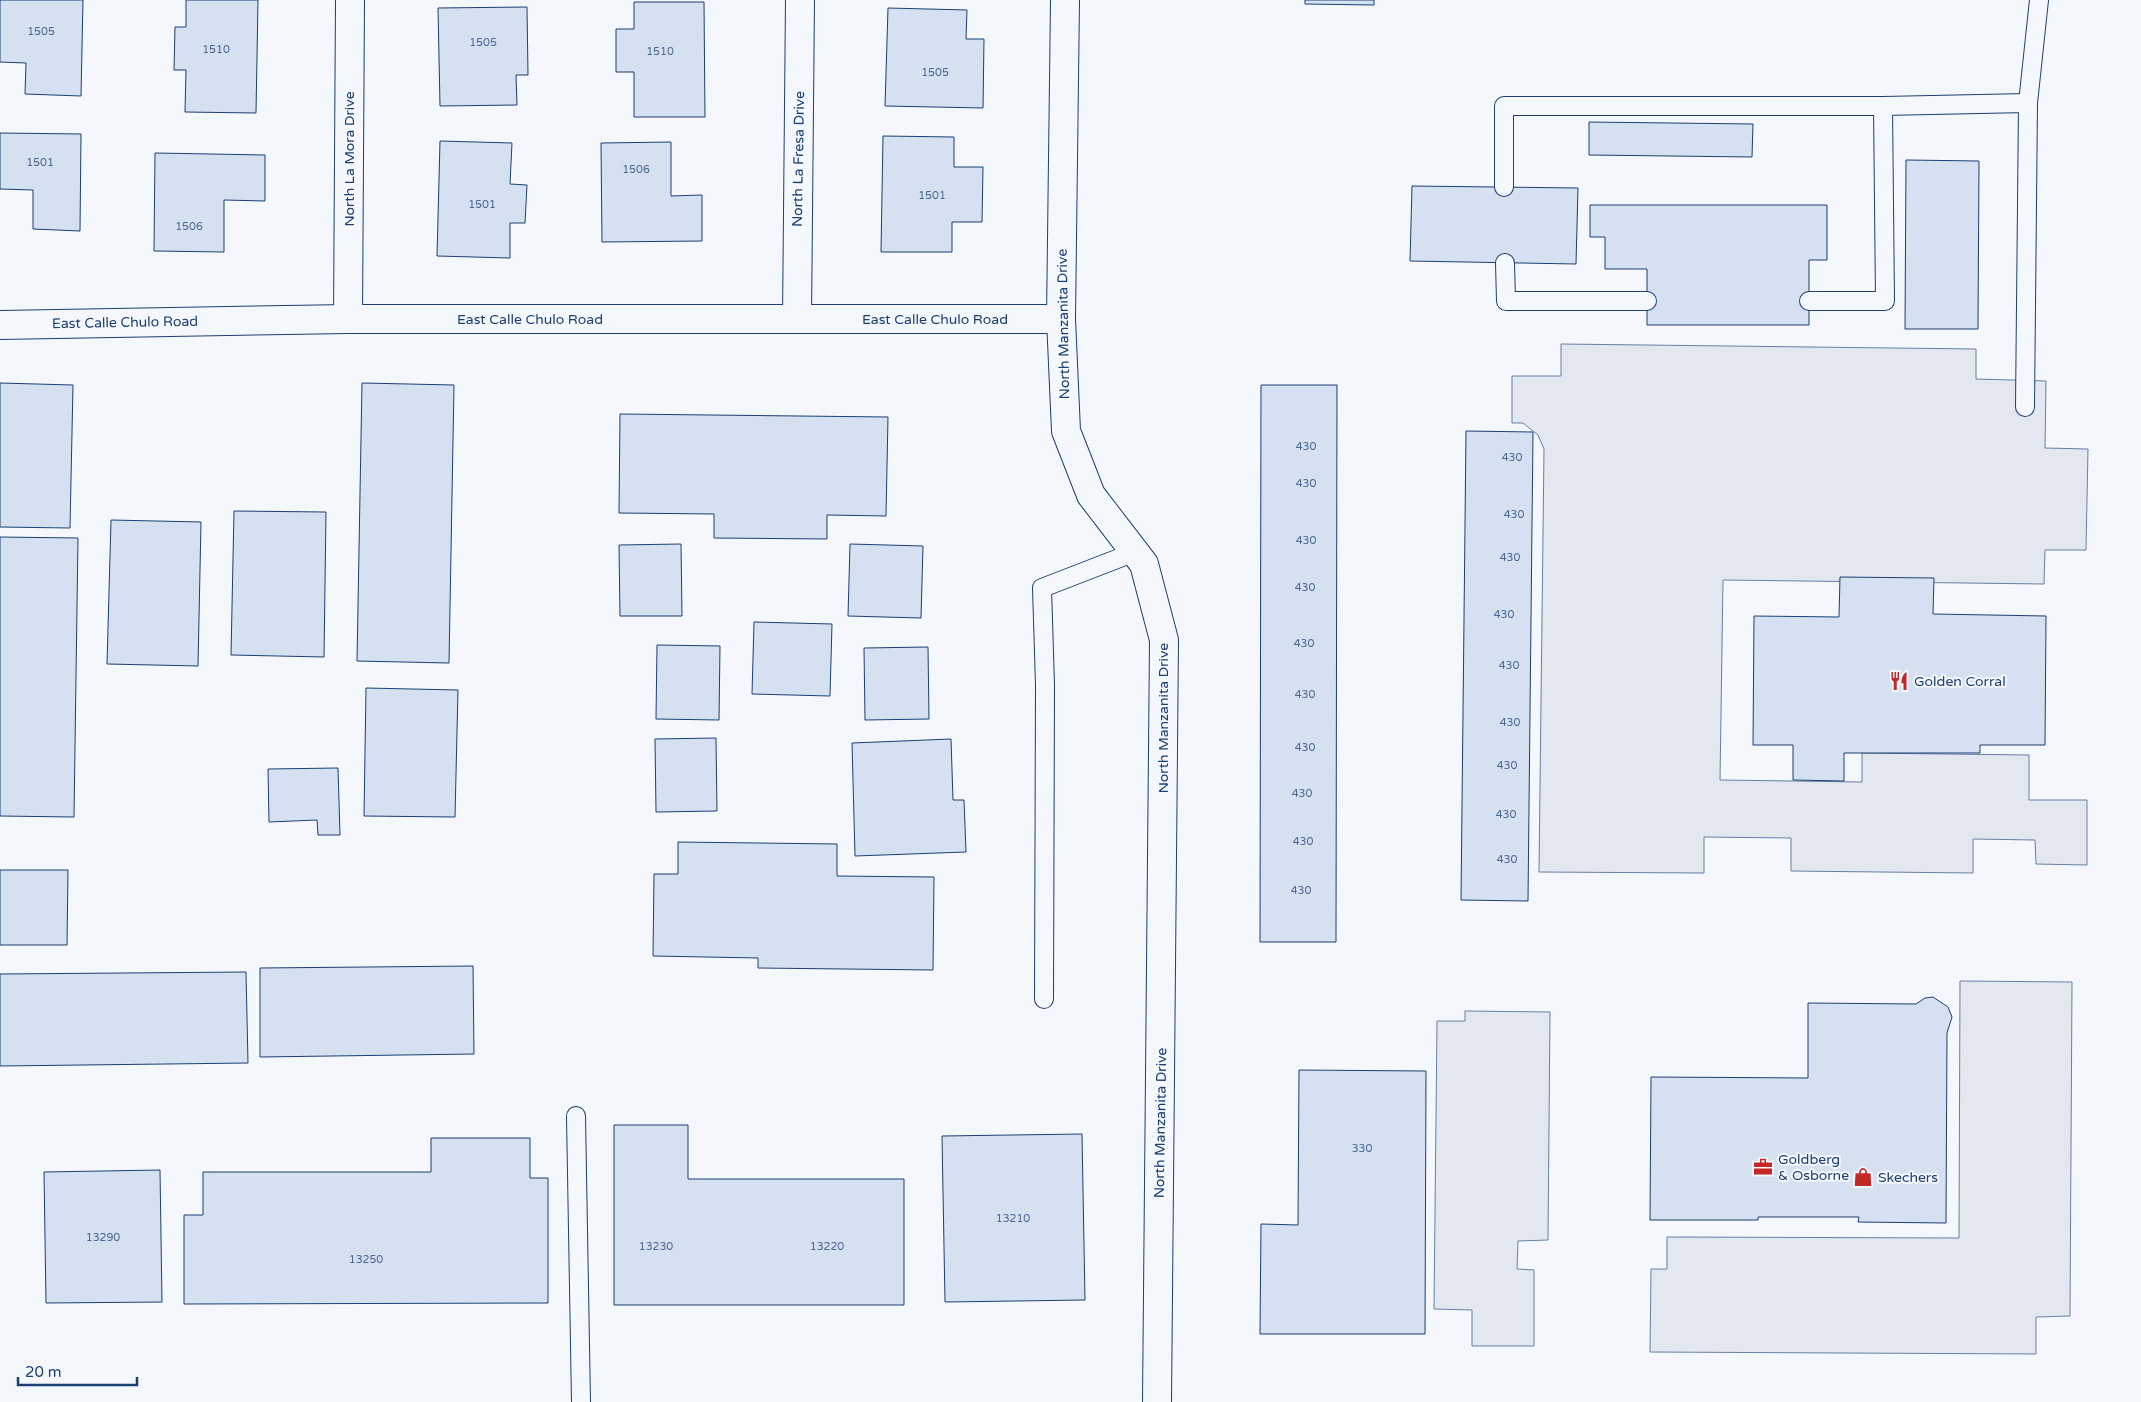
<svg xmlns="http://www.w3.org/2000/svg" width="2141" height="1402" font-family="'Varela Round',sans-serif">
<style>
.parking{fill:#e3e8f0;stroke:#687fa3}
.building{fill:#d5e0f0;stroke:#1d3f73}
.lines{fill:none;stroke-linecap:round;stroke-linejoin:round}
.lane-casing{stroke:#1d3f73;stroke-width:20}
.street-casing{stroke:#1d3f73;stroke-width:30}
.lane{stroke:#f4f7fb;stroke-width:18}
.street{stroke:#f4f7fb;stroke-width:28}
.labels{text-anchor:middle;stroke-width:4;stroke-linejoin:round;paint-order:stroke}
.number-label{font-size:11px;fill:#4b6792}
.street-label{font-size:14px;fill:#1d3f73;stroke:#f4f7fb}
.poi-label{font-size:14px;fill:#1d3f73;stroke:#f4f7fb;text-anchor:start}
</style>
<rect width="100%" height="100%" fill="#f4f7fb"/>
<!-- parking -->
<g class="parking">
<polygon points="1561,344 1976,349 1976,379 2046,381 2045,448 2088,449 2086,550 2045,550 2044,584 1723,580 1720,780 1862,782 1862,753 2029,755 2029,800 2087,800 2087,865 2036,864 2035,840 1973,839 1973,873 1791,871 1791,838 1704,837 1704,873 1539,872 1544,449 1538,435 1523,423 1512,423 1512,376 1561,376"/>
<polygon points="1960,981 2072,982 2070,1316 2036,1317 2036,1354 1650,1352 1651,1269 1667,1269 1667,1237 1959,1238"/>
<polygon points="1465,1011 1550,1012 1548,1240 1518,1241 1517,1269 1534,1270 1534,1346 1472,1346 1472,1310 1434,1309 1437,1021 1465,1021"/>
</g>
<!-- building -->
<g class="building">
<polygon points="0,0 83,0 81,96 25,94 26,63 0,62"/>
<polygon points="186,0 258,0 256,113 185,112 186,70 174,70 175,27 186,27"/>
<polygon points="1305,0 1374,0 1374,5 1305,4"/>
<polygon points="634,2 704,2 705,117 634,117 634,72 616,72 616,29 634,29"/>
<polygon points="527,7 528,75 516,75 517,105 440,106 438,8"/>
<polygon points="888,8 967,10 966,39 984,39 983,108 885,106"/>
<polygon points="1589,122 1753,124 1752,157 1589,155"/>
<polygon points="0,133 81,134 80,231 33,229 33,190 0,189"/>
<polygon points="883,136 954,137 954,167 983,167 982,222 952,222 952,252 881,252"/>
<polygon points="440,141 512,143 510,184 527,185 525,223 510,223 510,258 437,256"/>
<polygon points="671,142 671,196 702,195 702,241 602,242 601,143"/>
<polygon points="155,153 265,155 265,201 224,200 224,252 154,251"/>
<polygon points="1906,160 1979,161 1978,329 1905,329"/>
<polygon points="1412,186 1578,188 1576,264 1410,261"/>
<polygon points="1590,205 1827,205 1827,260 1809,260 1809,325 1647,325 1647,269 1605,269 1605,237 1590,237"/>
<polygon points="0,383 73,385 70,528 0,527"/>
<polygon points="362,383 454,385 449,663 357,661"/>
<polygon points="1261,385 1337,385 1336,942 1260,942"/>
<polygon points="620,414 888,417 886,516 827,515 827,539 714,538 714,514 619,513"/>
<polygon points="1466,431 1533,432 1528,901 1461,900"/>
<polygon points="234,511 326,512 324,657 231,655"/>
<polygon points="111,520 201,522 198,666 107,664"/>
<polygon points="0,537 78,538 74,817 0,816"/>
<polygon points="681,544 682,616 620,616 619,545"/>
<polygon points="850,544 923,546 921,618 848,616"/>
<polygon points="1840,577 1934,578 1933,614 2046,616 2045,745 1980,745 1980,753 1844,753 1844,781 1793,780 1793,745 1753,745 1754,616 1839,617"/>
<polygon points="754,622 832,624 830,696 752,694"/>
<polygon points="657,645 720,646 719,720 656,719"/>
<polygon points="928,647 929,719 865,720 864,648"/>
<polygon points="366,688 458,690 455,817 364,816"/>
<polygon points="716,738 717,811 656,812 655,739"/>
<polygon points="951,739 953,800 964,800 966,852 855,856 852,743"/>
<polygon points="338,768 340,835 318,835 317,820 269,822 268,769"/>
<polygon points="678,842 837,844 837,876 934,877 933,970 758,968 758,958 653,956 654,874 678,874"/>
<polygon points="0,870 68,870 67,945 0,945"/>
<polygon points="473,966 474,1054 260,1057 260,968"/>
<polygon points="246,972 248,1063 0,1066 0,974"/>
<polygon points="1933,997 1948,1007 1952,1017 1947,1033 1946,1223 1858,1222 1859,1217 1758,1217 1758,1220 1650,1220 1651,1077 1808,1078 1808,1003 1916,1004 1925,998"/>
<polygon points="1299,1070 1426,1071 1425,1334 1260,1334 1261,1224 1298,1225"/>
<polygon points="614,1125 688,1125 688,1179 904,1179 904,1305 614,1305"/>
<polygon points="1082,1134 1085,1300 945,1302 942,1136"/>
<polygon points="431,1138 530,1138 530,1178 548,1178 548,1303 184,1304 184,1215 203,1215 203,1172 431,1172"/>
<polygon points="160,1170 162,1302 46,1303 44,1172"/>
</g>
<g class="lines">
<!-- lane casing -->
<g class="lane-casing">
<g id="lane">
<polyline points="1504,187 1504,106 1883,106 2028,103"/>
<polyline points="1505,263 1506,301 1647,301"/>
<polyline points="1809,301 1885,301 1883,106"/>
<polyline points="2025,407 2028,103 2039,0"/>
<polyline points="1044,999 1045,685 1042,588 1135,552"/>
<polyline points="576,1116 581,1402"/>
</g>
</g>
<!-- street casing -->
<g class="street-casing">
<g id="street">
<polyline points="1065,0 1061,319 1066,431 1091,495 1144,564 1164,640 1157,1402"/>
<polyline points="348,319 350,0"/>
<polyline points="797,319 800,0"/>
<polyline points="0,325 348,319 1061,319"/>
</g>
</g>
<!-- lane -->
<use href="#lane" class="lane"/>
<!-- street -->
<use href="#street" class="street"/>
</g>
<!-- icons -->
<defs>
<g id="restaurant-bare" transform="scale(1.5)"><path d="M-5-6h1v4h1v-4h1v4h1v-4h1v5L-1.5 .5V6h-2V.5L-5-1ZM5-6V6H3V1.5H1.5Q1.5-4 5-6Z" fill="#c62828" stroke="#f4f7fb" stroke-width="2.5" paint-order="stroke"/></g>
<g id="office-bare" transform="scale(1.5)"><path d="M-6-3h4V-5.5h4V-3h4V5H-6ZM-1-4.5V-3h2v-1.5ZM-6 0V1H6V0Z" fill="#c62828" stroke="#f4f7fb" stroke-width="2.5" paint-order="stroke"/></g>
<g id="shop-bare" transform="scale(1.5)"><path d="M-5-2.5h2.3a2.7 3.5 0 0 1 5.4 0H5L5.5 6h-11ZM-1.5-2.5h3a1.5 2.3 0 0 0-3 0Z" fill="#c62828" stroke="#f4f7fb" stroke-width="2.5" paint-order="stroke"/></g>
</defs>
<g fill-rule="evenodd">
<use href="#restaurant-bare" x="1899" y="681"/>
<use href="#office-bare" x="1763" y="1167"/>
<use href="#shop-bare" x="1863" y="1177"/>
</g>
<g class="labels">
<!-- number labels -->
<g class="number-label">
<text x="41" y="35">1505</text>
<text x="483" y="46">1505</text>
<text x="216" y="53">1510</text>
<text x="660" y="55">1510</text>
<text x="935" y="76">1505</text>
<text x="40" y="166">1501</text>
<text x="636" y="173">1506</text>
<text x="932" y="199">1501</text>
<text x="482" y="208">1501</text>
<text x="189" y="230">1506</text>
<text x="1306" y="450">430</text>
<text x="1512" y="461">430</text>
<text x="1306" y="487">430</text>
<text x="1514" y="518">430</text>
<text x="1306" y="544">430</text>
<text x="1510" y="561">430</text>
<text x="1305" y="591">430</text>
<text x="1504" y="618">430</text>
<text x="1304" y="647">430</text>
<text x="1509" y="669">430</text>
<text x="1305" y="698">430</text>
<text x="1510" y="726">430</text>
<text x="1305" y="751">430</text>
<text x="1507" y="769">430</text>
<text x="1302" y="797">430</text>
<text x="1506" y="818">430</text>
<text x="1303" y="845">430</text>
<text x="1507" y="863">430</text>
<text x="1301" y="894">430</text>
<text x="1362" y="1152">330</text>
<text x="1013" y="1222">13210</text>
<text x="103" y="1241">13290</text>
<text x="656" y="1250">13230</text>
<text x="827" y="1250">13220</text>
<text x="366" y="1263">13250</text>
</g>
<!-- street labels -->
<g class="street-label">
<text transform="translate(349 159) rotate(-90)" y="5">North La Mora Drive</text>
<text transform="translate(798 159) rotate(-89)" y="5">North La Fresa Drive</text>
<text x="530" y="324">East Calle Chulo Road</text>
<text x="935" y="324">East Calle Chulo Road</text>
<text transform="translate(125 322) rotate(-1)" y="5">East Calle Chulo Road</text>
<text transform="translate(1063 324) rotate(-91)" y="5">North Manzanita Drive</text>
<text transform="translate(1163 718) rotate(-90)" y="5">North Manzanita Drive</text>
<text transform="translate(1160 1123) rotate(-89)" y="5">North Manzanita Drive</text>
</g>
<!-- poi labels -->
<g class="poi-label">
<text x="1914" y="686">Golden Corral</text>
<text x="1778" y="1164">Goldberg<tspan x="1778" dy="16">&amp; Osborne</tspan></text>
<text x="1878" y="1182">Skechers</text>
</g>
</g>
<!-- scale -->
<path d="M18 1377v8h119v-8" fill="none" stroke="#1d3f73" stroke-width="2.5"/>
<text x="25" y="1377" font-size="15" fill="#1d3f73" stroke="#f4f7fb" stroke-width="4" paint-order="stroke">20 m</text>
</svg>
